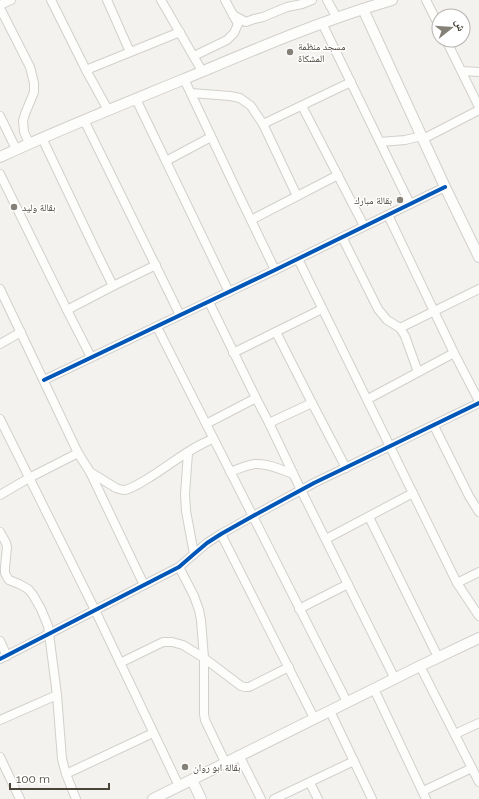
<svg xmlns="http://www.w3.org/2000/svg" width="479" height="799" font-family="Raleway,'Noto Naskh Arabic',sans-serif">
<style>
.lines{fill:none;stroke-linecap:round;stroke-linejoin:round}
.minor-casing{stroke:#d2d0cb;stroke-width:10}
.tertiary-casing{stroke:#d2d0cb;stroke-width:12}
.minor{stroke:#fdfdfc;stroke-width:8}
.tertiary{stroke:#fdfdfc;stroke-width:10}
.cycleway-casing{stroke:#fff;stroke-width:6}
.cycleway{stroke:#0057b8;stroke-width:4}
.poi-dot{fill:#868178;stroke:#fff;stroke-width:1.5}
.labels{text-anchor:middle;stroke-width:3;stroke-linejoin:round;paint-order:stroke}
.poi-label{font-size:10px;fill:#4b4439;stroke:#fff;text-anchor:start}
</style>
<rect width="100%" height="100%" fill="#f4f2ee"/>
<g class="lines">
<!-- minor casing -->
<g class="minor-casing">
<g id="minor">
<polyline points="51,0 86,70 108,110"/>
<polyline points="107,0 130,52"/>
<polyline points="161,0 202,71"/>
<polyline points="327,0 337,18"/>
<polyline points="426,0 439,26"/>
<polyline points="0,5 11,0"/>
<polyline points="0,8 30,67 34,83 34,92 25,114 23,121 24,132 29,143"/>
<polyline points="233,15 246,22 254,19 263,17 287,7 302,4 312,0"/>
<polyline points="322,23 410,204"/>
<polyline points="446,40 479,107"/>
<polyline points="194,56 227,40 234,33 238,24 225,0"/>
<polyline points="86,70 180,32"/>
<polyline points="462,71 479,72"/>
<polyline points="184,79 235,187 275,270"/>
<polyline points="191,93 230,96 240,98 251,106 263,124 297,196"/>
<polyline points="136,99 229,292"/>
<polyline points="302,106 364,226"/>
<polyline points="0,116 16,149"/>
<polyline points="84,120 180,315"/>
<polyline points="263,124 351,82"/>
<polyline points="42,138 92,243 113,286"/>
<polyline points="423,139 479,110"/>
<polyline points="380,142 405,140 422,136"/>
<polyline points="166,161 211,137"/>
<polyline points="0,174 67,310 91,357"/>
<polyline points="388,215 454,353 479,401"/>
<polyline points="251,220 338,175"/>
<polyline points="342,237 378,309 387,320 400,328 405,336 418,372"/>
<polyline points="298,259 457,583 479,616"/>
<polyline points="0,289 78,453 90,472 144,585"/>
<polyline points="209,302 256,398 269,423 301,490 395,679"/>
<polyline points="67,310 113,286 156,265"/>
<polyline points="157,327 347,702"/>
<polyline points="400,328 479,289"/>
<polyline points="276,332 312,403 346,468"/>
<polyline points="0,344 21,332"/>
<polyline points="233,353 322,309"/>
<polyline points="44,380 275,270 445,187"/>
<polyline points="368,399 454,353"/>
<polyline points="0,419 95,610 179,786"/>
<polyline points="269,423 312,403"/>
<polyline points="206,424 256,398"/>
<polyline points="434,426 469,496 479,512"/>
<polyline points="188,453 185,494 186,511 194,554"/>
<path d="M 90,472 L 116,488 C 119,489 121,490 125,490 C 133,488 140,483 147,479 C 169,466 189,448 213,439"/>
<path d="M 230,472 C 238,469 247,465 255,464 C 268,463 282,470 293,474"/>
<polyline points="0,495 29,478 78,453"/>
<polyline points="369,517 438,657"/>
<polyline points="0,532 6,543 7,547 5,567 5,573 7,577 9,580 19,584 28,589 33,595 41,609 48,626 57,695 62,759 66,774 76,799"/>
<polyline points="221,534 314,718"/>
<polyline points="326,539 413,493"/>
<polyline points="179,567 194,596 199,610 201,620 204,658 204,714 205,720 225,762"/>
<polyline points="457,583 479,572"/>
<polyline points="299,609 348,584"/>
<polyline points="0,641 7,656"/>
<polyline points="0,659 144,585 179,567 194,554 207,543 221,534 253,516 314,483 479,403"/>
<polyline points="120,663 163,642 172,642 183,645 204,658 241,686 245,687 249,687 289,667"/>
<polyline points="420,666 479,782"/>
<polyline points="374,689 426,799"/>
<polyline points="330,711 372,799"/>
<polyline points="0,720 57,695"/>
<polyline points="455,734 479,723"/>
<polyline points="239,755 261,799"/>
<polyline points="0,757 20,799"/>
<polyline points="66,774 153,733"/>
<polyline points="310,783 318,799"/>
<polyline points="423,791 472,768"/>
<polyline points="274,799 354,761"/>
</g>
</g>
<!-- tertiary casing -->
<g class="tertiary-casing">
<g id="tertiary">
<polyline points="363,9 445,187 479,257"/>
<path d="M 0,157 C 60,129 121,105 182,80 C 251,51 320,21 392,0"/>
<polyline points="192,780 201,799"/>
<polyline points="153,799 420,666 479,638"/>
</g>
</g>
<!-- minor -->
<use href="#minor" class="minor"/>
<!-- tertiary -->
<use href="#tertiary" class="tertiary"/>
<!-- cycleway casing -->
<g class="cycleway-casing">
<g id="cycleway">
<polyline points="44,380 275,270 445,187"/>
<polyline points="0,659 144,585 179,567 194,554 207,543 221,534 253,516 314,483 479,403"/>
</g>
</g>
<!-- cycleway -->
<use href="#cycleway" class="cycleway"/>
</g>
<!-- markers -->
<g class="poi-dot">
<circle cx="290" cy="52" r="4"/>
<circle cx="400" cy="200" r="4"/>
<circle cx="14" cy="207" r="4"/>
<circle cx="185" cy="767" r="4"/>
</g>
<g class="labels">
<!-- poi labels -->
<g class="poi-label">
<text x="298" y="50">مسجد منظمة<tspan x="298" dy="12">المشكاة</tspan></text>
<text x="392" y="204" text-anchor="end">بقالة مبارك</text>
<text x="22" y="211">بقالة وليد</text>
<text x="193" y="771">بقالة ابو روان</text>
</g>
</g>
<!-- north arrow -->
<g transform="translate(451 28) rotate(73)"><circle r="19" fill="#ffffff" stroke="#b7b4b0"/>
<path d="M0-3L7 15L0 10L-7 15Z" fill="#868178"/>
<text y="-6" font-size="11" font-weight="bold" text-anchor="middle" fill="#4b4439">ش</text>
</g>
<!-- scale -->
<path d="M10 783v6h99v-6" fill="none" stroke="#4b4439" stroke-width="2"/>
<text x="16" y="783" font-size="12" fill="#4b4439" stroke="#ffffff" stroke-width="3" paint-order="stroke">100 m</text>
</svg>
